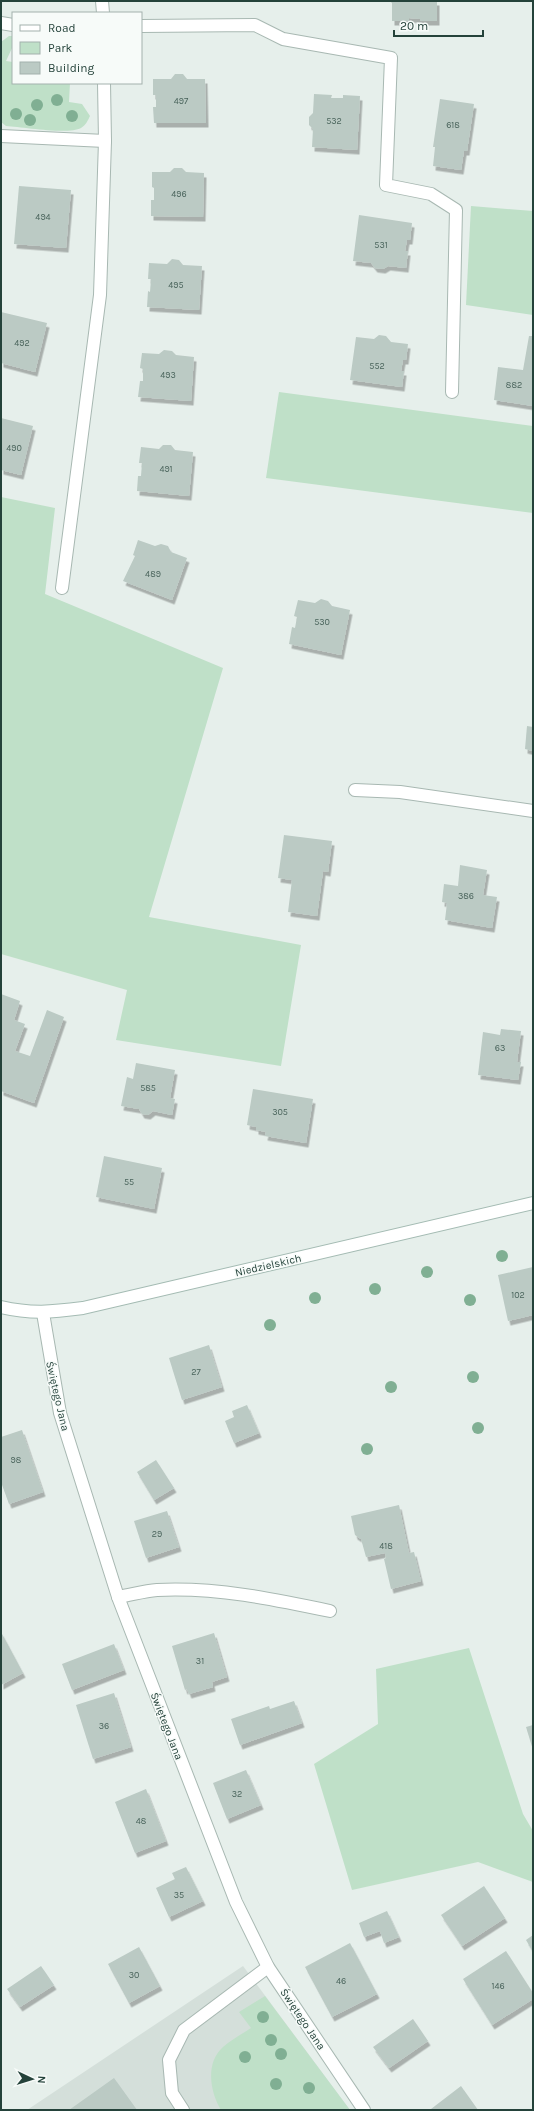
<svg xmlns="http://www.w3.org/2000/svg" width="534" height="2111" font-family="Karla,sans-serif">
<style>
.built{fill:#d4dfda}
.green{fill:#bfe0c8}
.building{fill:#bbcac4;filter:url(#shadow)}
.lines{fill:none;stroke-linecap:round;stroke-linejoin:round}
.lane-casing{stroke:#a8b8b2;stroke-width:14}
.street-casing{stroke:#a8b8b2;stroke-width:14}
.secondary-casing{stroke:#a4bbb3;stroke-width:14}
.lane{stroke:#fff;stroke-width:12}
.street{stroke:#fff;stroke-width:12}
.secondary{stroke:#fff;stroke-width:12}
.tree{fill:#80af93}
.labels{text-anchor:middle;stroke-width:3;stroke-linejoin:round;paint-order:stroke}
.number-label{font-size:9px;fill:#4a645c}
.street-label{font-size:11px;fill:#24423a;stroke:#f7fbf9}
</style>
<defs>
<filter id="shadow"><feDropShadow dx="2.5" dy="4.5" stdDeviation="0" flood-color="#0004"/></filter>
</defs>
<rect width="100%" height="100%" fill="#e6efeb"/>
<!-- built -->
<polygon class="built" points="243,1966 350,2110 27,2110"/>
<!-- green -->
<g class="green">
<path d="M 9,36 L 13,36 L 13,46 L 6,61 L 13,62 L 13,83 L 70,83 L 69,102 L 82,104 L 90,116 C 88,120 86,125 81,128 C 68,135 23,127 6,126 L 1,122 L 1,42 Z"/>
<polygon points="471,206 533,211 533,315 466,305"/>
<polygon points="279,392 533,426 533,513 266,478"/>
<polygon points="1,497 55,508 45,594 223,668 149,917 301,945 281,1066 116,1040 127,990 1,954"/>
<polygon points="469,1648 523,1814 533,1831 533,1882 478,1862 352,1890 314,1764 378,1724 376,1669"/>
<path d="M 265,1996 L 350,2110 L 221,2110 C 210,2092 205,2063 223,2047 C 231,2040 242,2034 251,2028 L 239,2012 Z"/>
</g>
<!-- building -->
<g class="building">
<polygon points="390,1 437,1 437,21 420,21 420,19 409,18 409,21 392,21 392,3"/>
<polygon points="175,74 183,74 187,79 205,79 206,123 154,123 153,107 156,107 156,95 153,95 153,79 171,79"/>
<polygon points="314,94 332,95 331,98 343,98 343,95 360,96 357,150 312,147 313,129 309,125 309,117 313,113"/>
<polygon points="440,99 474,104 467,151 464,151 461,170 433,166 435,147 433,147"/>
<polygon points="174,168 182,168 186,172 204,173 203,217 151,216 151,200 154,200 154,188 152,187 152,172 170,172"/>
<polygon points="19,186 71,190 66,248 14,244"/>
<polygon points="359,215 412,223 410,240 407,240 405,251 408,251 406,268 388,266 383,269 375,268 371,263 353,261"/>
<polygon points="172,259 179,260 183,265 202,266 199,310 147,307 148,291 150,292 151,279 148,279 149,263 167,264"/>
<polygon points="1,312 47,323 35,372 1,363"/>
<polygon points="379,335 386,336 391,342 408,344 406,360 403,360 401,371 404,371 402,387 350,380 356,337 374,339"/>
<polygon points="529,336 533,336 533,406 494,400 498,367 523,370"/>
<polygon points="164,350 172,351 176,355 194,357 191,401 138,397 140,381 143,381 143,369 140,368 142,353 159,354"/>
<polygon points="1,418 33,426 21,475 1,470"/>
<polygon points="163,445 171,445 175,450 193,452 189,496 137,491 138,476 141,476 142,463 139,463 141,447 159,449"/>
<polygon points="138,540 155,546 161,544 168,546 171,552 187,558 172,600 123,581 135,556 133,555"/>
<polygon points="321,599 328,601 332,606 350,610 341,655 289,644 292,627 295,628 297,617 294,616 298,600 315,603"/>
<polygon points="527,726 533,727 533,751 525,749"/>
<polygon points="284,835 332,841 328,872 323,871 317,916 288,912 292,880 278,878"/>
<polygon points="460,865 487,870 483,895 497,897 492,928 445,920 447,903 442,902 444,884 458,886"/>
<polygon points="1,994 20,1001 14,1020 25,1024 15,1051 30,1056 47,1010 64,1017 34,1103 1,1091"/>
<polygon points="501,1029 521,1031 517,1062 521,1062 518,1080 478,1075 483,1032 500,1035"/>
<polygon points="136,1063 175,1070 170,1098 175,1099 172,1115 153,1111 148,1115 142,1114 139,1109 121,1106 127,1077 133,1079"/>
<polygon points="253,1089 313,1099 306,1143 265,1136 266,1132 256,1130 256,1127 247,1125"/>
<polygon points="104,1156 162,1168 154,1209 96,1197"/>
<polygon points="533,1267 533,1315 508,1321 498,1275"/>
<polygon points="209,1345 222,1387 182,1400 169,1358"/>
<polygon points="247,1405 259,1433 234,1443 225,1421 234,1417 232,1411"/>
<polygon points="22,1430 43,1492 9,1504 1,1482 1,1437"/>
<polygon points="156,1460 174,1488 154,1500 137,1472"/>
<polygon points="399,1505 409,1553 414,1552 421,1581 391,1589 384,1559 386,1558 385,1553 366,1557 361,1539 355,1535 351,1516"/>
<polygon points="167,1511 179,1547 146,1558 134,1521"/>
<polygon points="1,1632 23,1673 1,1685"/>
<polygon points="214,1633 227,1677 212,1682 213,1687 189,1694 187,1689 185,1690 172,1646"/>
<polygon points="114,1644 124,1670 72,1690 62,1664"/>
<polygon points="114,1693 131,1747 93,1759 76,1705"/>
<polygon points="294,1701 302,1723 240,1745 231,1719 269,1706 270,1709"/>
<polygon points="533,1725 533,1750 526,1727"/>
<polygon points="246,1770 261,1805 227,1819 213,1783"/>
<polygon points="146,1789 166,1841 135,1853 115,1802"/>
<polygon points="186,1867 203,1901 169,1917 156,1888 175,1879 172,1873"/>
<polygon points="484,1886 505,1918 462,1946 441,1915"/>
<polygon points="387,1911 399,1937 384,1943 380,1931 364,1937 359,1923"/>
<polygon points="533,1935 533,1952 526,1940"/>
<polygon points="350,1943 377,1994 332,2017 305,1967"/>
<polygon points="139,1947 160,1986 129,2003 108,1964"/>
<polygon points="506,1951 533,1993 533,1999 492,2025 463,1979"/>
<polygon points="41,1966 54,1985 20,2007 7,1989"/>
<polygon points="413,2019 428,2041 389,2068 373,2047"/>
<polygon points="114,2078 137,2110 69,2110"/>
<polygon points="461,2086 478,2110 432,2110 431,2109"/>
</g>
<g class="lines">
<!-- lane casing -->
<g class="lane-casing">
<g id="lane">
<polyline points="1,136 105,141"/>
<path d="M 118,1597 C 131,1595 144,1591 157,1590 C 216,1587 273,1599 330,1611"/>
<polyline points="183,2110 172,2093 169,2060 184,2030 268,1967"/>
</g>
</g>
<!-- street casing -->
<g class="street-casing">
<g id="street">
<polyline points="102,1 103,13"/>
<polyline points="1,23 13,25"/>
<polyline points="141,26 255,25 283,39 391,58 386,185 431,194 456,210 452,392"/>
<polyline points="62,588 100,295 105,141 104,83"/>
<polyline points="355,790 400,792 533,811"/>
<polyline points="43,1313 60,1413 118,1597 236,1902 268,1967 364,2110"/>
</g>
</g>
<!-- secondary casing -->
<g class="secondary-casing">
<path id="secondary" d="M 1,1307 C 31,1314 52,1312 83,1308 L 533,1203"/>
</g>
<!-- lane -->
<use href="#lane" class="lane"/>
<!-- street -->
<use href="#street" class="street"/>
<!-- secondary -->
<use href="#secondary" class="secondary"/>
</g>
<!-- trees -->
<g class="tree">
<circle cx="57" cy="100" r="6"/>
<circle cx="37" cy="105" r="6"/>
<circle cx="16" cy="114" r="6"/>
<circle cx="72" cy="116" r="6"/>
<circle cx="30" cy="120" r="6"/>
<circle cx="502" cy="1256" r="6"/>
<circle cx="427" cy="1272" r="6"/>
<circle cx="375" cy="1289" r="6"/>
<circle cx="315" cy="1298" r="6"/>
<circle cx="470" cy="1300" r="6"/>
<circle cx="270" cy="1325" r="6"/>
<circle cx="473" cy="1377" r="6"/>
<circle cx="391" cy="1387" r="6"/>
<circle cx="478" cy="1428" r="6"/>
<circle cx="367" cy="1449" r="6"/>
<circle cx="263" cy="2017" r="6"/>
<circle cx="271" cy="2040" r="6"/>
<circle cx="281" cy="2054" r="6"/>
<circle cx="245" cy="2057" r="6"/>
<circle cx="276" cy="2084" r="6"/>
<circle cx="309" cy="2088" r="6"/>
</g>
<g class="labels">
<!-- number labels -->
<g class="number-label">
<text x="181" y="104">497</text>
<text x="334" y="124">532</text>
<text x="453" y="128">618</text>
<text x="179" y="197">496</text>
<text x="43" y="220">494</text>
<text x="381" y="248">531</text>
<text x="176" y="288">495</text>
<text x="22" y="346">492</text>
<text x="377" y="369">552</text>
<text x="168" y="378">493</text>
<text x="514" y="388">882</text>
<text x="14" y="451">490</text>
<text x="166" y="472">491</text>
<text x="153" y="577">489</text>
<text x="322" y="625">530</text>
<text x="466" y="899">386</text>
<text x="500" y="1051">63</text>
<text x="148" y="1091">585</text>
<text x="280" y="1115">305</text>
<text x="129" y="1185">55</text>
<text x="518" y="1298">102</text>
<text x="196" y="1375">27</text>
<text x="16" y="1463">98</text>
<text x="157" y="1537">29</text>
<text x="386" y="1549">418</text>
<text x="200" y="1664">31</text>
<text x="104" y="1729">36</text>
<text x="237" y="1797">32</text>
<text x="141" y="1824">48</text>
<text x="179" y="1898">35</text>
<text x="134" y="1978">30</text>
<text x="341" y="1984">46</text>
<text x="498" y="1989">146</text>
</g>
<!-- street labels -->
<g class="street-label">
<text transform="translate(268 1265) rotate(-13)" y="4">Niedzielskich</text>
<text transform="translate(58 1396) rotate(77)" y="4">Świętego Jana</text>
<text transform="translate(167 1726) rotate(69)" y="4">Świętego Jana</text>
<text transform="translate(303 2019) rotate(56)" y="4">Świętego Jana</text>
</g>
</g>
<!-- border -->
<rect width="534" height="2111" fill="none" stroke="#24423a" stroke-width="4"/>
<!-- legend -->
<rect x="12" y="12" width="130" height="72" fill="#f7fbf9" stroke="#a3b1ad"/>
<rect x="20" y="25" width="20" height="6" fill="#ffffff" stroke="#a3b1ad"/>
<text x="48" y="32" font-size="12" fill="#24423a">Road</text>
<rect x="20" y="42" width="20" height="12" fill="#bfe0c8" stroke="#a3b1ad"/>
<text x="48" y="52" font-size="12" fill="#24423a">Park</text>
<rect x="20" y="62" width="20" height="12" fill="#bbcac4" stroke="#a3b1ad"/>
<text x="48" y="72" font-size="12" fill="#24423a">Building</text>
<!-- north arrow -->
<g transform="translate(32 2079) rotate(94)" stroke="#f7fbf9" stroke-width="3" paint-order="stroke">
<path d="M0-3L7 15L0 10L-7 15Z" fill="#24423a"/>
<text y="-6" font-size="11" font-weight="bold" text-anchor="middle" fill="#24423a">N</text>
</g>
<!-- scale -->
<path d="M394 30v6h89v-6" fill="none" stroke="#24423a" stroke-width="2"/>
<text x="400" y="30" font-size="12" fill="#24423a" stroke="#f7fbf9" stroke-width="3" paint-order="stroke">20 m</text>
</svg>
